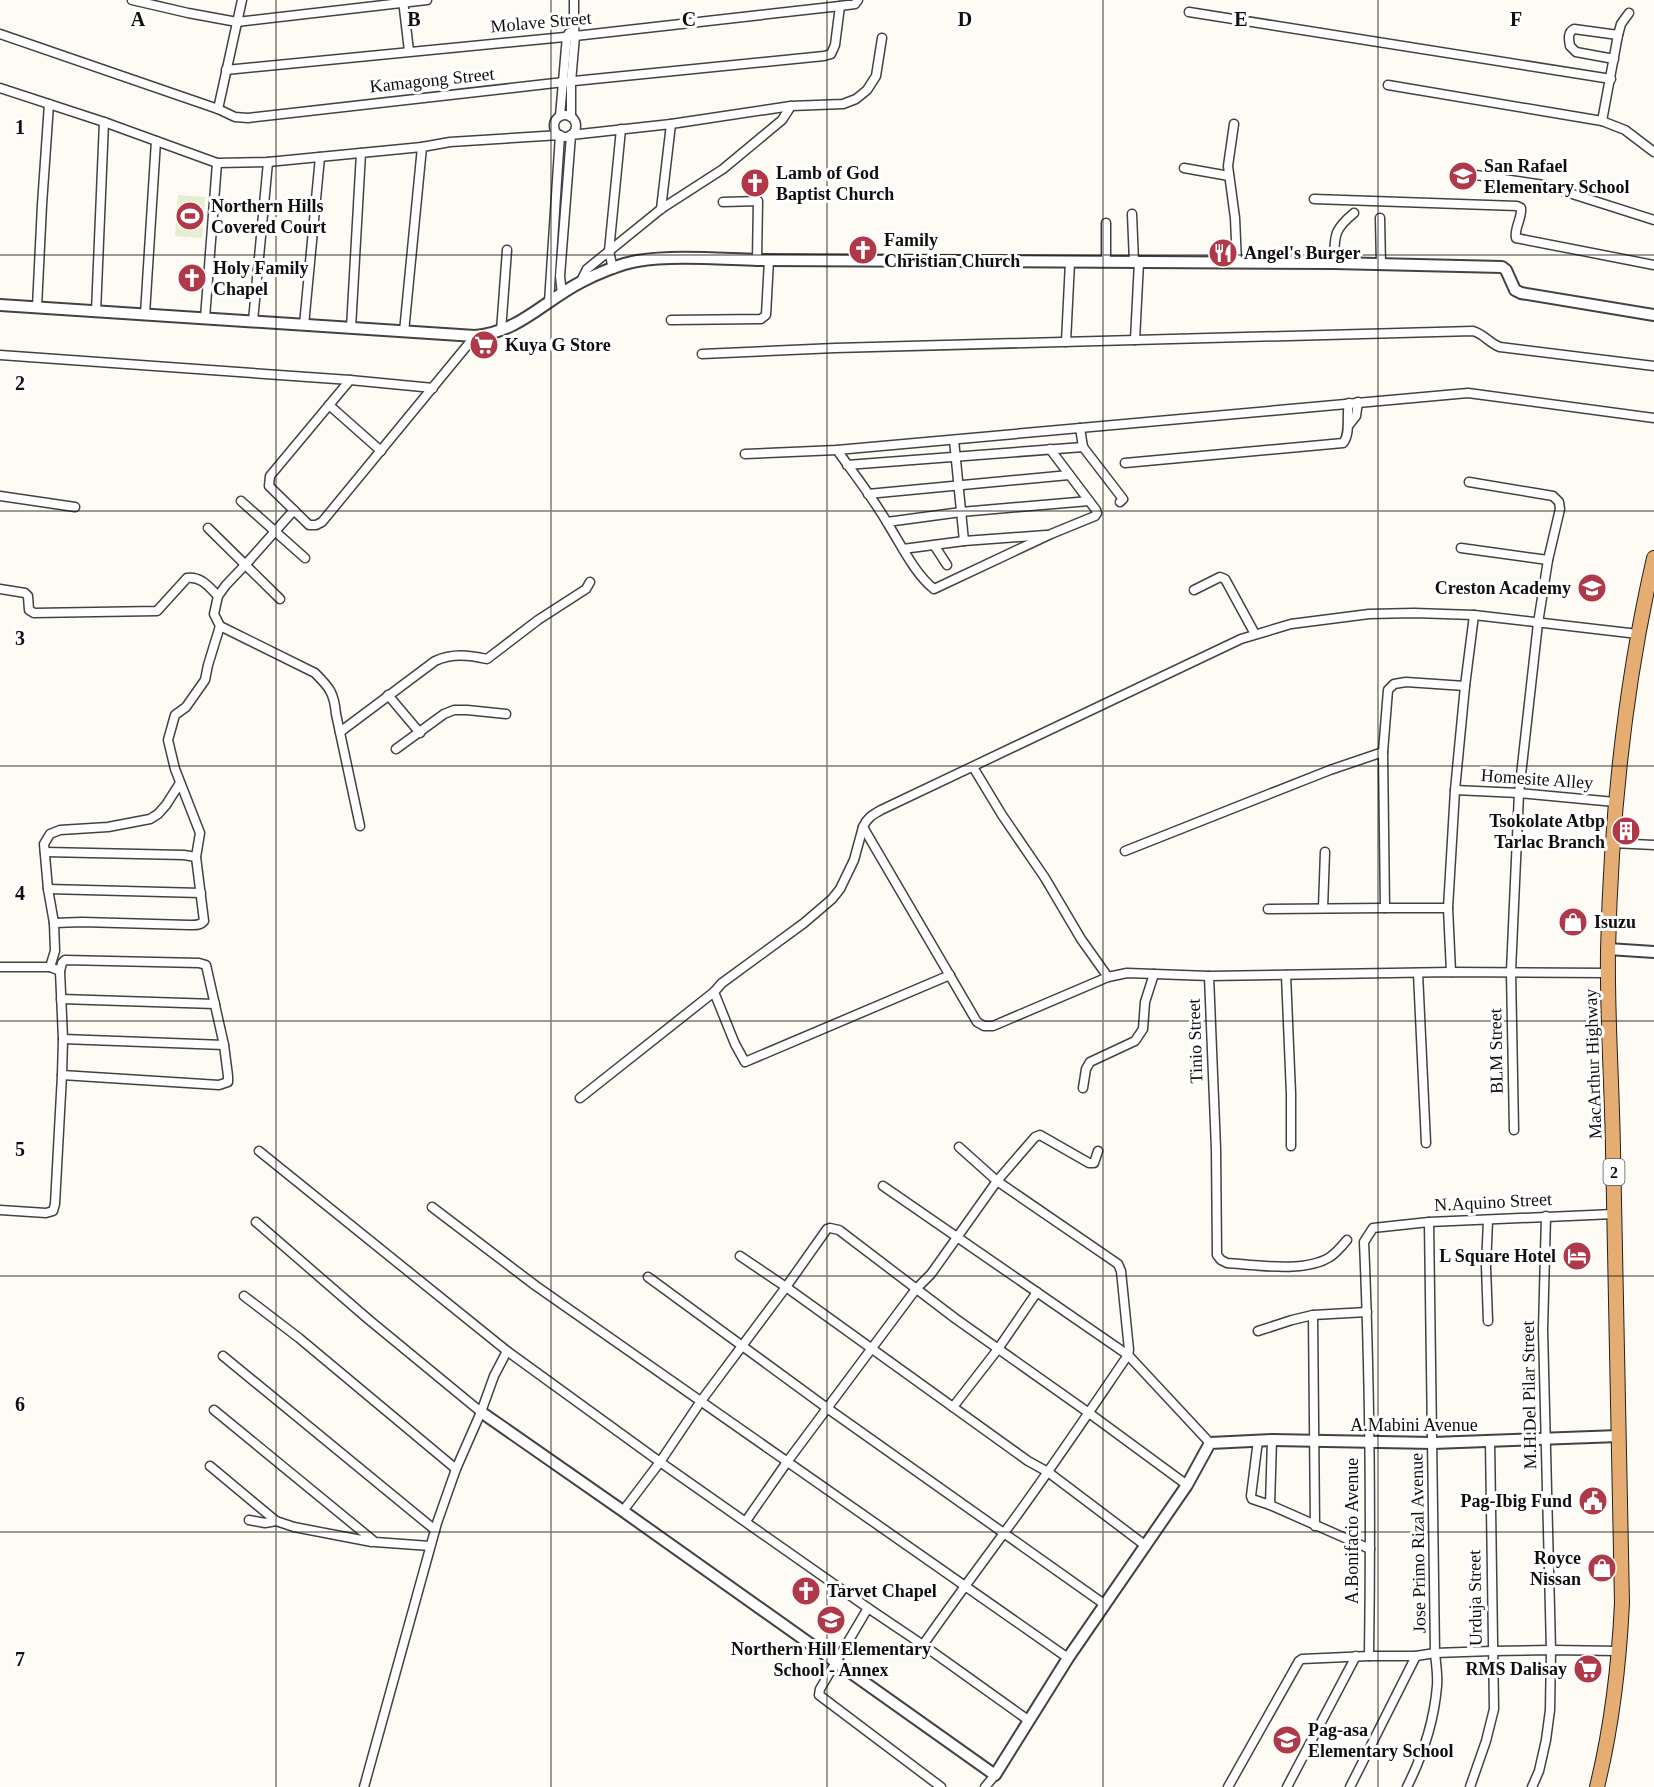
<svg xmlns="http://www.w3.org/2000/svg" width="1654" height="1787" font-family="'Times New Roman',serif">
<style>
.pitch{fill:#e6edd1}
.lines{fill:none;stroke-linecap:round;stroke-linejoin:round}
.minor-casing{stroke:#424242;stroke-width:11}
.tertiary-casing{stroke:#424242;stroke-width:14}
.trunk-casing{stroke:#202020;stroke-width:16}
.minor{stroke:#fff;stroke-width:8}
.tertiary{stroke:#fff;stroke-width:10}
.trunk{stroke:#e6ad72;stroke-width:14}
.grid{fill:none;stroke:#0f0f0f;stroke-width:1.5;stroke-opacity:0.55}
.labels{text-anchor:middle;stroke-width:6;stroke-linejoin:round;paint-order:stroke}
.shield{fill:#fff;stroke:#575757;stroke-width:1.5}
.shield-label{font-size:16px;font-weight:bold;fill:#0f0f0f}
.street-label{font-size:18px;fill:#0f0f0f;stroke:#fff}
.poi-label{font-size:18px;font-weight:bold;fill:#0f0f0f;stroke:#fff;text-anchor:start}
.grid-label{font-size:20px;text-anchor:middle;font-weight:bold;fill:#0f0f0f;stroke:#fff;stroke-width:6;stroke-linejoin:round;paint-order:stroke}
</style>
<rect width="100%" height="100%" fill="#fdfbf3"/>
<!-- pitch -->
<polygon class="pitch" points="178,195 205,197 202,238 175,236"/>
<g class="lines">
<!-- minor casing -->
<g class="minor-casing">
<g id="minor">
<polyline points="132,0 188,13 237,22 427,0"/>
<polyline points="403,0 409,51"/>
<polyline points="1189,12 1611,79"/>
<polyline points="0,34 218,109 235,117 248,118 564,82 824,56 831,54 835,45 840,6"/>
<path d="M 1614,59 L 1576,52 L 1570,46 C 1569,39 1567,33 1574,29 L 1618,35"/>
<polyline points="226,70 575,36 840,6 855,4 858,0"/>
<polyline points="1388,85 1602,121 1625,130 1654,152"/>
<polyline points="0,88 104,122 217,163 268,162 422,147 450,142 560,135 549,302"/>
<polyline points="218,109 242,0"/>
<circle cx="565" cy="126" r="11"/>
<polyline points="560,116 567,36 569,33"/>
<polyline points="571,117 571,82 575,36 574,28 574,0"/>
<polyline points="1602,121 1618,35 1621,24 1629,13"/>
<polyline points="1234,124 1228,166 1235,218 1237,263"/>
<polyline points="1184,168 1229,176"/>
<polyline points="1469,174 1544,185 1654,220"/>
<path d="M 1314,199 L 1517,206 L 1521,208 C 1522,219 1514,228 1516,238 L 1654,265"/>
<polyline points="723,202 758,201 757,260"/>
<polyline points="661,209 671,124"/>
<polyline points="1132,214 1134,262"/>
<polyline points="1380,218 1381,265"/>
<polyline points="1106,223 1106,262"/>
<path d="M 1334,263 C 1335,237 1332,231 1354,213"/>
<polyline points="613,269 609,251 621,129"/>
<polyline points="580,283 587,269 661,209 723,169 782,120 791,106"/>
<polyline points="562,294 560,276 571,135 671,124 791,106 843,104 856,99 867,90 876,76 882,38"/>
<polyline points="37,307 42,205 49,104"/>
<polyline points="96,312 104,122"/>
<polyline points="145,314 156,141"/>
<polyline points="205,318 217,163"/>
<polyline points="671,320 761,319 766,315 769,260"/>
<polyline points="253,321 268,162"/>
<polyline points="304,325 320,157"/>
<polyline points="351,328 361,153"/>
<polyline points="501,331 507,250"/>
<polyline points="404,332 422,147"/>
<polyline points="1135,340 1139,262"/>
<polyline points="1066,342 1070,262"/>
<path d="M 702,354 L 835,348 L 1473,331 C 1484,334 1489,343 1500,347 L 1654,366"/>
<polyline points="0,355 350,380 433,388"/>
<polyline points="350,380 270,476 269,486 309,525 316,525 322,522 475,336"/>
<polyline points="329,405 381,451"/>
<polyline points="1348,426 1356,416 1358,402"/>
<polyline points="1080,428 1083,447 1123,499 1120,502"/>
<polyline points="954,440 964,541"/>
<path d="M 837,450 C 854,474 873,498 888,524 C 901,545 915,574 934,589 L 1051,534 L 1095,516 L 1097,513 L 1096,510 L 1050,449"/>
<polyline points="745,454 837,450 1468,393 1654,418"/>
<path d="M 1125,463 L 1343,443 C 1351,434 1346,416 1349,403"/>
<polyline points="847,465 1083,447"/>
<polyline points="1469,482 1553,496 1559,502 1560,509 1548,560 1538,623 1519,793 1511,971 1514,1130"/>
<polyline points="868,494 1069,475"/>
<polyline points="0,496 75,507"/>
<polyline points="241,501 305,558"/>
<polyline points="887,522 961,512 1089,501"/>
<polyline points="208,528 280,599"/>
<polyline points="934,545 947,565"/>
<polyline points="1461,548 1548,560"/>
<polyline points="903,549 964,541 1046,535"/>
<path d="M 0,589 L 25,593 L 28,596 L 29,610 L 34,613 L 157,611 L 187,578 C 201,576 209,587 218,596"/>
<polyline points="1194,590 1220,577 1225,579 1255,634"/>
<path d="M 220,626 L 315,673 C 330,688 334,693 336,714 L 360,826"/>
<polyline points="388,695 420,733"/>
<path d="M 340,732 L 435,661 C 452,653 469,655 487,659 L 538,620 L 586,589 L 590,582"/>
<polyline points="396,749 444,714 454,710 467,710 506,714"/>
<polyline points="973,767 1002,815 1045,878 1081,939 1108,977"/>
<path d="M 180,783 L 166,805 L 158,814 L 150,819 L 108,827 L 60,830 L 50,834 L 44,844 L 48,889 L 54,923 L 82,922 L 189,925 C 194,925 200,926 204,921 L 196,857 L 200,833 L 175,769 L 168,740 L 175,715 L 186,707 L 205,680 L 208,665 L 220,626 L 214,614 L 218,596 L 226,585 L 246,564 L 294,510"/>
<polyline points="1455,790 1519,793 1615,802"/>
<polyline points="863,827 854,860 840,889 832,899 804,923 722,983 714,992 735,1044 745,1062 950,975"/>
<polyline points="1612,843 1654,845"/>
<polyline points="1125,851 1330,770 1383,752"/>
<polyline points="45,852 184,855 196,857"/>
<polyline points="48,889 201,893"/>
<polyline points="1323,908 1325,852"/>
<polyline points="1448,908 1385,908 1383,752 1388,690 1394,684 1406,682 1465,686"/>
<polyline points="1268,909 1385,908"/>
<polygon points="65,960 199,963 206,965 224,1045 228,1076 228,1082 219,1085 62,1075 63,1039 60,971 62,963"/>
<polyline points="0,967 50,967 60,971"/>
<polyline points="50,967 55,951 54,923"/>
<polyline points="1451,972 1448,908 1455,790 1465,686 1474,615"/>
<polyline points="1418,973 1426,1143"/>
<polyline points="1286,975 1291,1094 1291,1146"/>
<path d="M 1209,976 L 1127,973 L 1108,977 L 993,1026 L 984,1026 L 977,1022 L 863,827 C 867,818 872,815 881,810 L 1241,639 L 1291,624 L 1369,614 L 1414,613 L 1474,615 L 1638,634"/>
<polyline points="61,999 215,1004"/>
<polyline points="63,1039 224,1045"/>
<polyline points="1083,1088 1086,1069 1090,1062 1135,1041 1143,1029 1145,1002 1154,974"/>
<polyline points="580,1098 714,992"/>
<polyline points="259,1151 507,1351 660,1462 868,1608 923,1645 1028,1720"/>
<polyline points="883,1186 1128,1355 1210,1443"/>
<polyline points="432,1207 536,1286 1068,1658"/>
<polyline points="0,1210 46,1213 53,1211 55,1204 62,1075"/>
<polyline points="1488,1220 1486,1267 1488,1321"/>
<polyline points="256,1222 368,1319 481,1412"/>
<path d="M 1347,1240 C 1342,1246 1336,1253 1330,1257 C 1305,1273 1256,1265 1227,1263 L 1221,1260 L 1217,1255 L 1216,1149 L 1209,976 L 1451,972 L 1608,973"/>
<polyline points="740,1256 786,1287 1028,1461 1048,1472 1146,1546"/>
<polyline points="648,1277 827,1408 1104,1604"/>
<polyline points="244,1296 299,1338 456,1469"/>
<polyline points="1313,1315 1315,1526"/>
<polyline points="1258,1331 1292,1320 1313,1315 1367,1312"/>
<polyline points="223,1356 435,1530"/>
<polyline points="953,1407 998,1349 1037,1292"/>
<polyline points="214,1410 375,1542 430,1546"/>
<polyline points="1258,1440 1251,1496 1252,1499 1270,1505 1370,1549"/>
<polyline points="210,1466 276,1521 294,1527 372,1542"/>
<polyline points="1270,1505 1272,1440"/>
<polyline points="623,1511 660,1462 701,1401 786,1287 827,1229 830,1228 839,1230 956,1319 1089,1413 1187,1485"/>
<polyline points="249,1520 265,1523 276,1521"/>
<polyline points="746,1521 787,1462 916,1289 931,1274 997,1181 1035,1137 1040,1135 1089,1163 1094,1163 1098,1151"/>
<polyline points="868,1608 820,1689 819,1695 941,1787"/>
<path d="M 923,1645 C 950,1606 977,1570 1004,1533 C 1047,1475 1087,1415 1128,1355 L 1129,1350 L 1121,1271 L 1118,1264 L 997,1181 L 959,1147"/>
<path d="M 1369,1656 C 1371,1518 1370,1380 1364,1242 L 1373,1228 L 1429,1222 L 1614,1214"/>
<polyline points="364,1787 437,1523 456,1469 481,1412 494,1376 507,1351"/>
<polyline points="985,1787 995,1775"/>
<polyline points="1228,1787 1299,1661 1302,1659 1369,1656 1416,1656 1435,1653 1492,1651 1551,1650 1619,1651"/>
<polyline points="1287,1787 1356,1656"/>
<polyline points="1350,1787 1416,1656"/>
<path d="M 1407,1787 C 1423,1755 1434,1722 1437,1686 C 1438,1676 1436,1664 1435,1653 L 1429,1222"/>
<polyline points="1470,1787 1486,1741 1494,1709 1490,1441"/>
<polyline points="1532,1787 1539,1771 1546,1740 1550,1710 1551,1650 1543,1330 1546,1216"/>
</g>
</g>
<!-- tertiary casing -->
<g class="tertiary-casing">
<g id="tertiary">
<path d="M 0,305 L 475,336 C 519,332 544,301 581,282 C 596,274 620,264 637,261 C 673,255 720,259 757,260 L 1334,263 L 1502,267 L 1506,270 L 1515,290 L 1521,293 L 1654,315"/>
<polyline points="1608,949 1654,952"/>
<polyline points="481,1412 623,1511 995,1775 1068,1658 1187,1485 1210,1443 1272,1440 1433,1443 1619,1436"/>
</g>
</g>
<!-- trunk casing -->
<g class="trunk-casing">
<path id="trunk" d="M 1597,1787 C 1612,1726 1619,1666 1622,1603 C 1619,1452 1616,1301 1613,1150 C 1612,1084 1607,1017 1608,950 C 1611,817 1624,688 1654,558"/>
</g>
<!-- minor -->
<use href="#minor" class="minor"/>
<!-- tertiary -->
<use href="#tertiary" class="tertiary"/>
<!-- trunk -->
<use href="#trunk" class="trunk"/>
</g>
<!-- grid -->
<path class="grid" d="M 276,0 L 276,1787M 551,0 L 551,1787M 827,0 L 827,1787M 1103,0 L 1103,1787M 1378,0 L 1378,1787M 0,255 L 1654,255M 0,511 L 1654,511M 0,766 L 1654,766M 0,1021 L 1654,1021M 0,1276 L 1654,1276M 0,1532 L 1654,1532"/>
<!-- icons -->
<defs>
<g id="school-disc" transform="scale(1.5)"><circle r="9.5" fill="#af3849" stroke="#fff"/><path d="M0-5L7-2L0 1L-7-2ZM-4 1L0 2.5L4 1V4Q0 6-4 4Z" fill="#fff"/></g>
<g id="church-disc" transform="scale(1.5)"><circle r="9.5" fill="#af3849" stroke="#fff"/><path d="M-1.2-6h2.4v3.5h3.3v2.4h-3.3V6h-2.4V-.1h-3.3v-2.4h3.3Z" fill="#fff"/></g>
<g id="stadium-disc" transform="scale(1.5)"><circle r="9.5" fill="#af3849" stroke="#fff"/><path d="M0-5a6.5 5 0 1 0 0 10a6.5 5 0 1 0 0-10ZM-3.5-1.8h7v3.6h-7Z" fill="#fff"/></g>
<g id="restaurant-disc" transform="scale(1.5)"><circle r="9.5" fill="#af3849" stroke="#fff"/><path d="M-5-6h1v4h1v-4h1v4h1v-4h1v5L-1.5 .5V6h-2V.5L-5-1ZM5-6V6H3V1.5H1.5Q1.5-4 5-6Z" fill="#fff"/></g>
<g id="supermarket-disc" transform="scale(1.5)"><circle r="9.5" fill="#af3849" stroke="#fff"/><path d="M-6-5.5h2.5l.6 2H6L4.5 2H-2.5L-4.4-4H-6ZM-1.5 3.2a1.3 1.3 0 1 0 .1 0ZM3 3.2a1.3 1.3 0 1 0 .1 0Z" fill="#fff"/></g>
<g id="building-disc" transform="scale(1.5)"><circle r="9.5" fill="#af3849" stroke="#fff"/><path d="M-4-6H4V6H1V3H-1V6H-4ZM-2.5-4.3h1.7v1.8h-1.7ZM.8-4.3h1.7v1.8H.8ZM-2.5-1h1.7V.8h-1.7ZM.8-1h1.7V.8H.8Z" fill="#fff"/></g>
<g id="shop-disc" transform="scale(1.5)"><circle r="9.5" fill="#af3849" stroke="#fff"/><path d="M-5-2.5h2.3a2.7 3.5 0 0 1 5.4 0H5L5.5 6h-11ZM-1.5-2.5h3a1.5 2.3 0 0 0-3 0Z" fill="#fff"/></g>
<g id="hotel-disc" transform="scale(1.5)"><circle r="9.5" fill="#af3849" stroke="#fff"/><path d="M-6-4.5h1.5V1H6V5H4.5V3h-9V5H-6ZM-4 0a1.8 1.8 0 1 1 3.6 0ZM.5 0V-2.5h3Q6-2.5 6 0Z" fill="#fff"/></g>
<g id="civic-disc" transform="scale(1.5)"><circle r="9.5" fill="#af3849" stroke="#fff"/><path d="M-.6-6.5H3V-4.5H.6V-3L4-1V1h2V6H-6V1h2V-1L-.6-3ZM-1.2 2.5V6h2.4V2.5Z" fill="#fff"/></g>
</defs>
<g fill-rule="evenodd">
<use href="#school-disc" x="1463" y="176"/>
<use href="#church-disc" x="755" y="183"/>
<use href="#stadium-disc" x="190" y="216"/>
<use href="#church-disc" x="863" y="250"/>
<use href="#restaurant-disc" x="1223" y="253"/>
<use href="#church-disc" x="192" y="278"/>
<use href="#supermarket-disc" x="484" y="345"/>
<use href="#school-disc" x="1592" y="588"/>
<use href="#building-disc" x="1626" y="831"/>
<use href="#shop-disc" x="1573" y="922"/>
<use href="#hotel-disc" x="1577" y="1256"/>
<use href="#civic-disc" x="1593" y="1501"/>
<use href="#shop-disc" x="1602" y="1568"/>
<use href="#church-disc" x="806" y="1591"/>
<use href="#school-disc" x="831" y="1620"/>
<use href="#supermarket-disc" x="1588" y="1669"/>
<use href="#school-disc" x="1287" y="1740"/>
</g>
<g class="labels">
<!-- shield labels -->
<rect class="shield" x="1603.5" y="1159" width="21" height="26" rx="4.5"/>
<g class="shield-label">
<text x="1614" y="1178">2</text>
</g>
<!-- street labels -->
<g class="street-label">
<text transform="translate(541 22) rotate(-5)" y="6">Molave Street</text>
<text transform="translate(432 80) rotate(-6)" y="6">Kamagong Street</text>
<text transform="translate(1537 779) rotate(4)" y="6">Homesite Alley</text>
<text transform="translate(1195 1041) rotate(-92)" y="6">Tinio Street</text>
<text transform="translate(1496 1051) rotate(-91)" y="6">BLM Street</text>
<text transform="translate(1593 1064) rotate(-92)" y="6">MacArthur Highway</text>
<text transform="translate(1493 1202) rotate(-3)" y="6">N.Aquino Street</text>
<text transform="translate(1529 1395) rotate(-91)" y="6">M.H.Del Pilar Street</text>
<text x="1414" y="1431">A.Mabini Avenue</text>
<text transform="translate(1352 1531) rotate(-90)" y="6">A.Bonifacio Avenue</text>
<text transform="translate(1418 1543) rotate(-91)" y="6">Jose Primo Rizal Avenue</text>
<text transform="translate(1475 1598) rotate(-91)" y="6">Urduja Street</text>
</g>
<!-- poi labels -->
<g class="poi-label">
<text x="1484" y="172">San Rafael<tspan x="1484" dy="21">Elementary School</tspan></text>
<text x="776" y="179">Lamb of God<tspan x="776" dy="21">Baptist Church</tspan></text>
<text x="211" y="212">Northern Hills<tspan x="211" dy="21">Covered Court</tspan></text>
<text x="884" y="246">Family<tspan x="884" dy="21">Christian Church</tspan></text>
<text x="1244" y="259">Angel's Burger</text>
<text x="213" y="274">Holy Family<tspan x="213" dy="21">Chapel</tspan></text>
<text x="505" y="351">Kuya G Store</text>
<text x="1571" y="594" text-anchor="end">Creston Academy</text>
<text x="1605" y="827" text-anchor="end">Tsokolate Atbp<tspan x="1605" dy="21">Tarlac Branch</tspan></text>
<text x="1594" y="928">Isuzu</text>
<text x="1556" y="1262" text-anchor="end">L Square Hotel</text>
<text x="1572" y="1507" text-anchor="end">Pag-Ibig Fund</text>
<text x="1581" y="1564" text-anchor="end">Royce<tspan x="1581" dy="21">Nissan</tspan></text>
<text x="827" y="1597">Tarvet Chapel</text>
<text x="831" y="1655" text-anchor="middle">Northern Hill Elementary<tspan x="831" dy="21">School - Annex</tspan></text>
<text x="1567" y="1675" text-anchor="end">RMS Dalisay</text>
<text x="1308" y="1736">Pag-asa<tspan x="1308" dy="21">Elementary School</tspan></text>
</g>
</g>
<g class="grid-label">
<text x="138" y="26">A</text>
<text x="414" y="26">B</text>
<text x="689" y="26">C</text>
<text x="965" y="26">D</text>
<text x="1241" y="26">E</text>
<text x="1516" y="26">F</text>
<text x="20" y="134">1</text>
<text x="20" y="390">2</text>
<text x="20" y="645">3</text>
<text x="20" y="900">4</text>
<text x="20" y="1156">5</text>
<text x="20" y="1411">6</text>
<text x="20" y="1666">7</text>
</g>
</svg>
